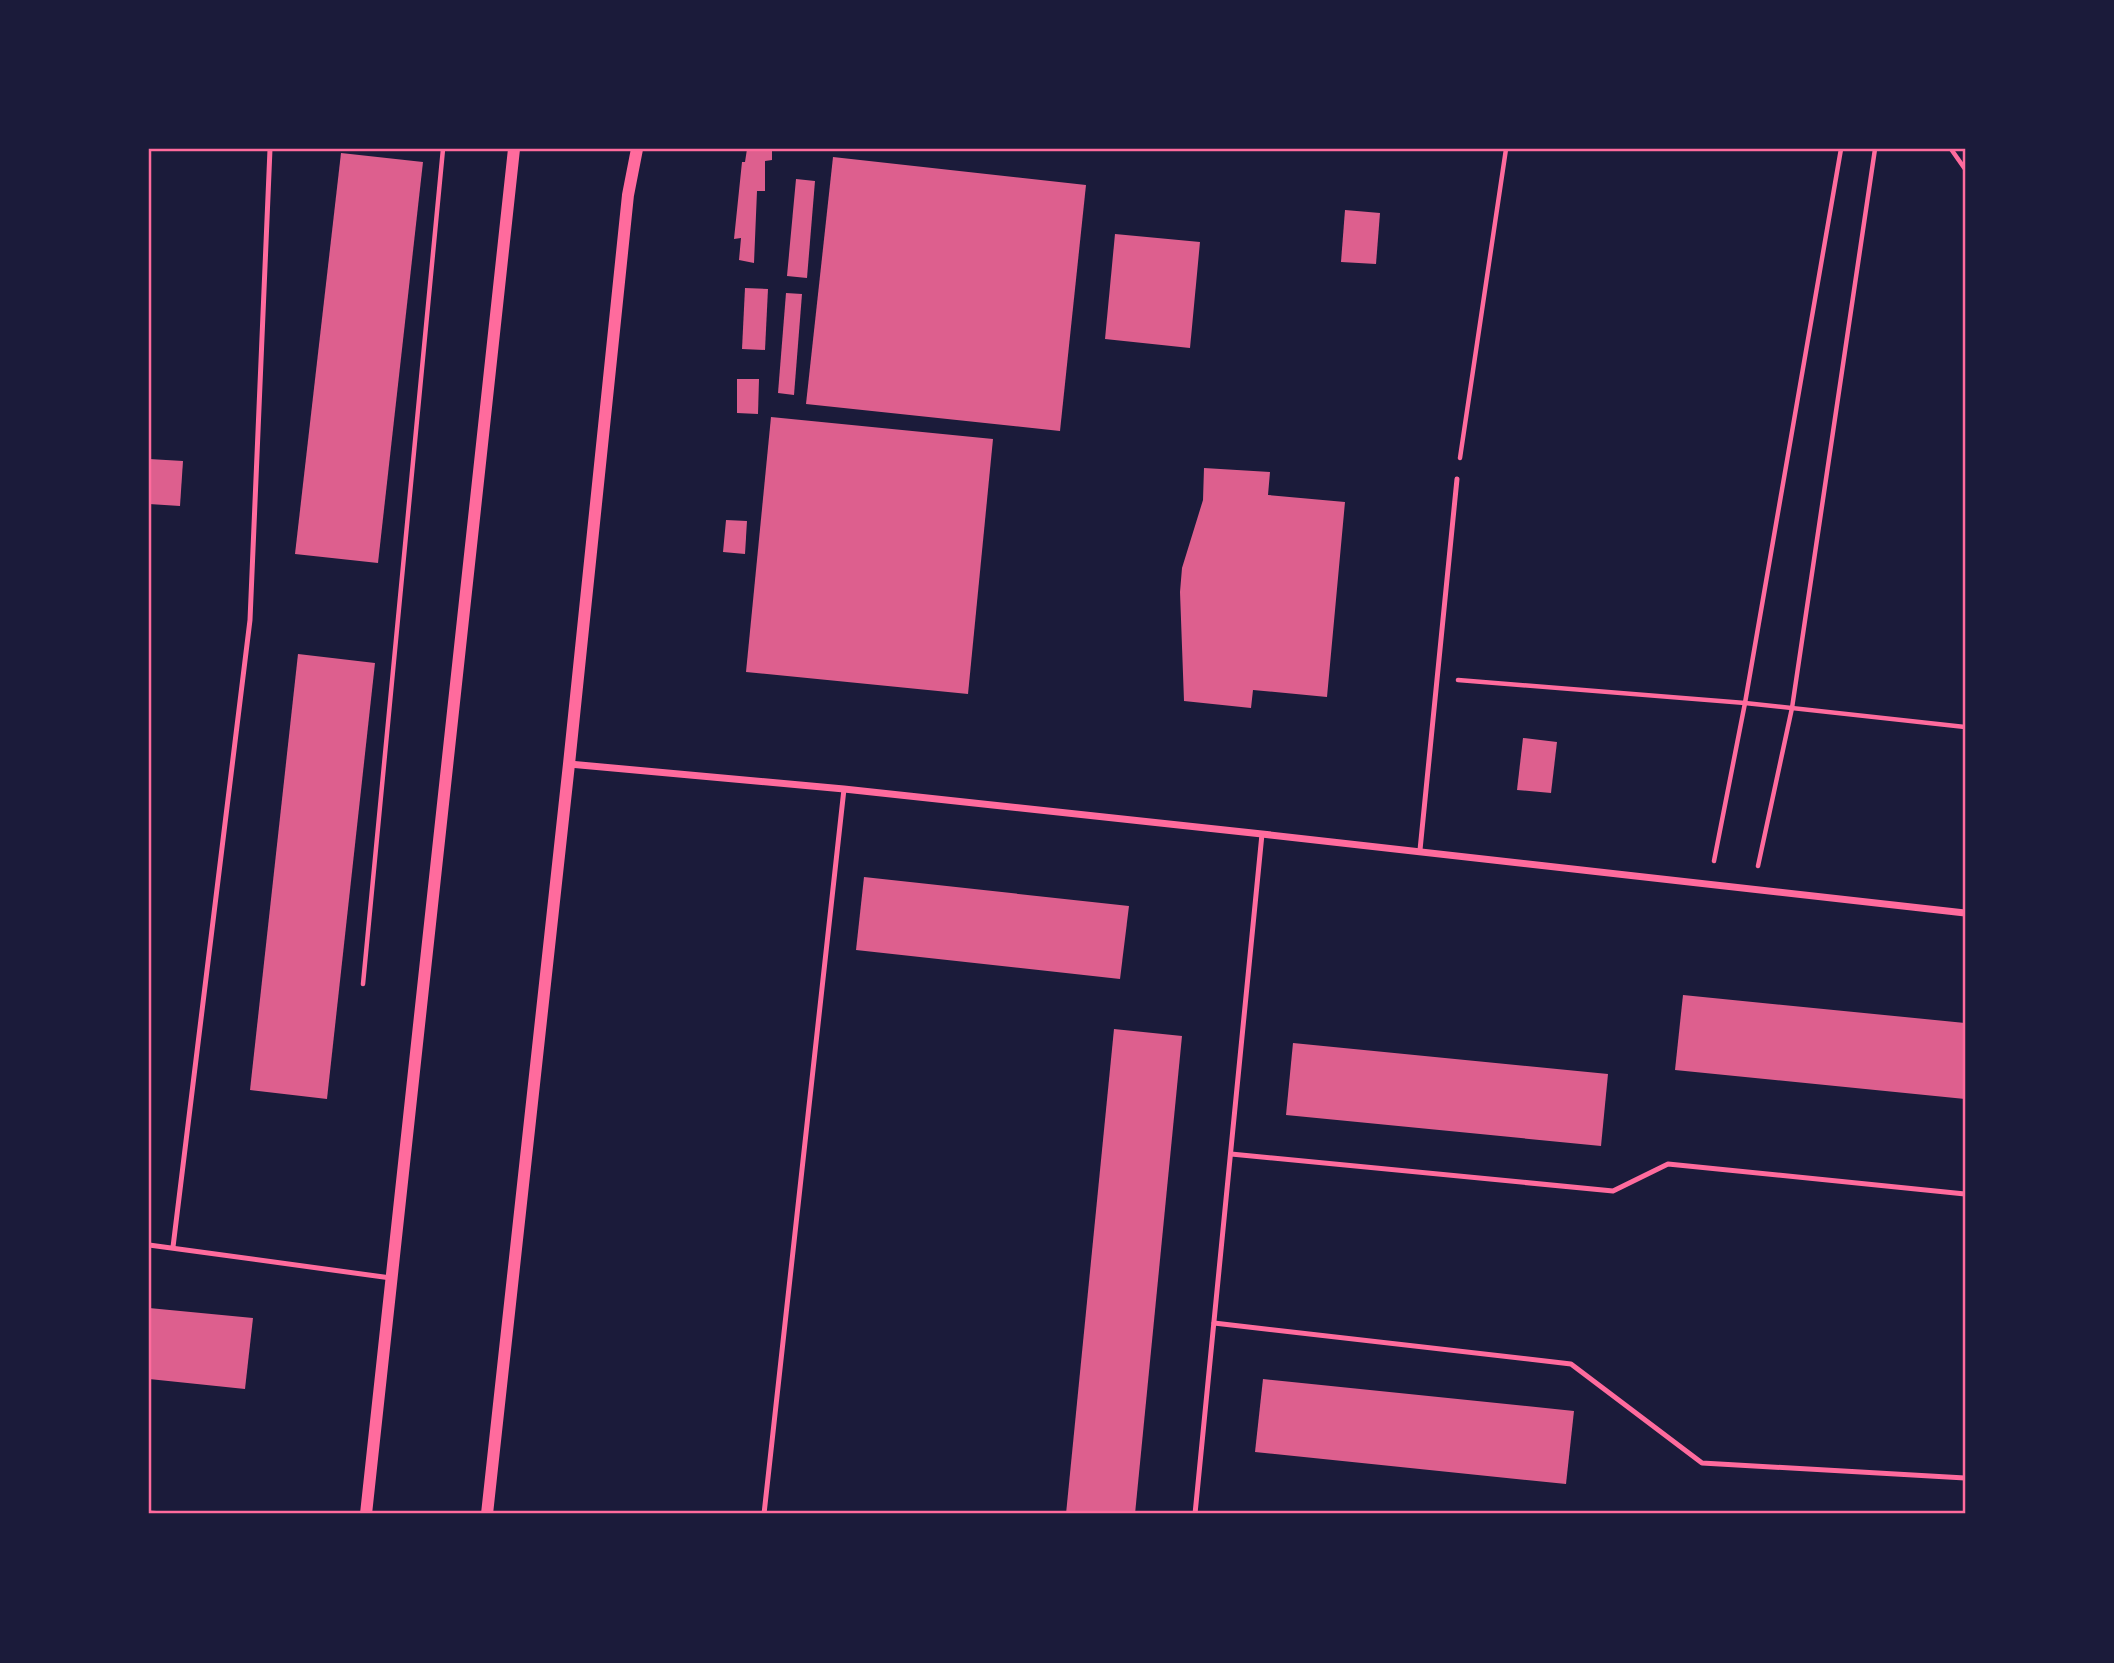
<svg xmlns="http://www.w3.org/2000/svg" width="2114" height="1663" font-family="'DM Sans',sans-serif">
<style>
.building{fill:#dd5f8e}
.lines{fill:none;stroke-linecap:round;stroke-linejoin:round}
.path{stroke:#ff6b9d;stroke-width:4.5}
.service{stroke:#ff6b9d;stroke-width:5}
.minor{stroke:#ff6b9d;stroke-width:7}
.tertiary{stroke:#ff6b9d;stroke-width:12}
.neatline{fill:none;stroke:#ff6b9d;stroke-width:2.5}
</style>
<rect width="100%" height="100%" fill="#1b1b3a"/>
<!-- building -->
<g class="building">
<polygon points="747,149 772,149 772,160 765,161 765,191 757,191 754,263 739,260 741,238 734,239 742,162 745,162"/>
<polygon points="341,153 423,162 378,563 295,554"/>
<polygon points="833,157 1086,185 1060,431 806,404"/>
<polygon points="796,179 815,181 807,278 787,276"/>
<polygon points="1345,210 1380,213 1376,264 1341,262"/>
<polygon points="1115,234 1200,242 1190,348 1105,339"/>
<polygon points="745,288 768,289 765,350 742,349"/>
<polygon points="786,293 802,294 794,395 778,393"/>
<polygon points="737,379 759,379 758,414 737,413"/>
<polygon points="771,417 993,439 968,694 746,672"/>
<polygon points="149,459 183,461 180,506 149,504"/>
<polygon points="1204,468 1270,472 1268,495 1345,502 1327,697 1253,690 1251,708 1184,701 1180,592 1182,568 1203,500"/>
<polygon points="726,520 747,521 745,554 723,552"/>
<polygon points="298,654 375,663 327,1099 250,1090"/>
<polygon points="1523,738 1557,742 1551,793 1517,790"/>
<polygon points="864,877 1129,906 1120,979 856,950"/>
<polygon points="1683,995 1965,1023 1965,1099 1675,1070"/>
<polygon points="1114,1029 1182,1036 1135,1514 1066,1514"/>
<polygon points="1293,1043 1608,1074 1601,1146 1286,1115"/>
<polygon points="149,1308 253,1318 245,1389 149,1379"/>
<polygon points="1263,1379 1574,1411 1566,1484 1255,1452"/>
</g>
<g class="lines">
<!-- path -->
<g class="path">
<polyline points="1951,149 1965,169"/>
<polyline points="1460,458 1506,149"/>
<polyline points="1458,680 1745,703 1965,727"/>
<polyline points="1714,861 1745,703 1841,149"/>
<polyline points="1758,866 1792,708 1875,149"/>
<polyline points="363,984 443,149"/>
</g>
<!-- service -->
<g class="service">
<polyline points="1420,850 1457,479"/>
<polyline points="1231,1154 1613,1191 1668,1164 1965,1194"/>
<polyline points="149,1245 391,1278"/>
<polyline points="173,1247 250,620 270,149"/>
<polyline points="1214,1323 1571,1364 1702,1463 1965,1478"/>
<polyline points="149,1513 164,1514"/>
<polyline points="764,1514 844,789"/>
<polyline points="1195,1514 1262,834"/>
</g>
<!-- minor -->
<polyline class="minor" points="569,764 844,789 1262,834 1965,913"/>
<!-- tertiary -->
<g class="tertiary">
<polyline points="366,1514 514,149"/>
<polyline points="487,1514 569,764 628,195 637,149"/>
</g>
</g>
<!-- border -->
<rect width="2114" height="1663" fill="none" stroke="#1b1b3a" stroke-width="301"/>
<rect x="150" y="150" width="1814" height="1362" class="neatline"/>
</svg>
